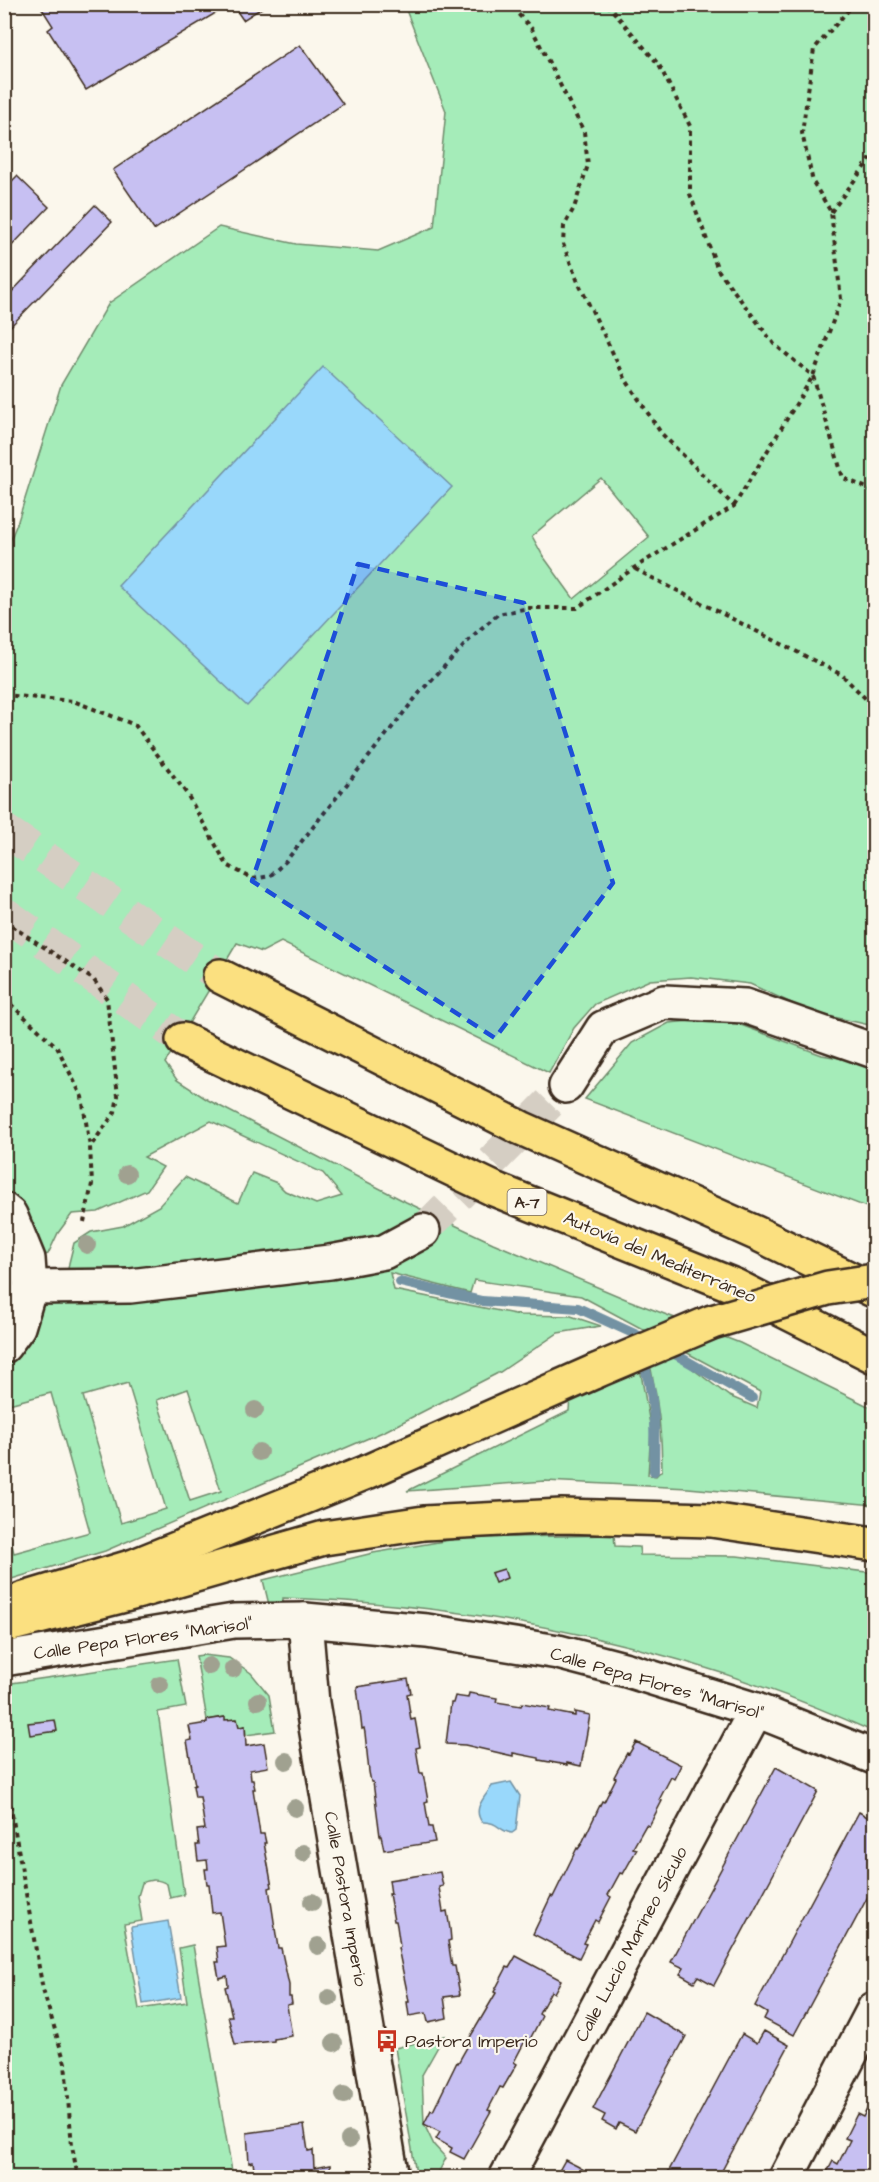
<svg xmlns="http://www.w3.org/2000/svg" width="879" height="2182" font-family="'Architects Daughter',sans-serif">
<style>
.green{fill:#a5ecb9;stroke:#708b6c;stroke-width:1.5;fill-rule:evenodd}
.water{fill:#99d8fb;stroke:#7392a3;stroke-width:1.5}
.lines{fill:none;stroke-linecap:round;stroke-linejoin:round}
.stream{stroke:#7392a3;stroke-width:10}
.building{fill:#c7c0f2;stroke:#3b2a1e;stroke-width:1.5}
.minor-tunnel{stroke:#d5cec3;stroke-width:33;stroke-dasharray:33 16;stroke-linecap:butt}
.highway-tunnel{stroke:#d5cec3;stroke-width:33;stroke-dasharray:33 16;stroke-linecap:butt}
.minor-casing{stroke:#3b2a1e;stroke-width:38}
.highway-casing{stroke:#3b2a1e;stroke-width:38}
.path{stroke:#3b2a1e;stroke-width:4;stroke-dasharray:4.5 4.5;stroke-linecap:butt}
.minor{stroke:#fbf7ec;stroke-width:33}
.highway{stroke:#fbe080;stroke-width:33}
.highway-bridge-casing{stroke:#3b2a1e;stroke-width:38;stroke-linecap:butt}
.highway-bridge{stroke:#fbe080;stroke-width:33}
.tree{fill:#a0a190}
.marked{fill:#1d4ed8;fill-opacity:0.2;stroke:#1d4ed8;stroke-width:4.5;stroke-dasharray:12 8;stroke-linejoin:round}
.labels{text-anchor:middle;stroke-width:4.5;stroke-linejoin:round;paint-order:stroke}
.shield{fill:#fbf7ec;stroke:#75685c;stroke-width:1.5}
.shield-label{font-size:16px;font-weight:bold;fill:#3b2a1e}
.street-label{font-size:18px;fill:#3b2a1e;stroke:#fbf7ec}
.poi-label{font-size:18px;fill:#3b2a1e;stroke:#fbf7ec;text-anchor:start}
</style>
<rect width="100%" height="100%" fill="#fbf7ec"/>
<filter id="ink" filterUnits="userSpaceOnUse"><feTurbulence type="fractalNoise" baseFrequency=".0167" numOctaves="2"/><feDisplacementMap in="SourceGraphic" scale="12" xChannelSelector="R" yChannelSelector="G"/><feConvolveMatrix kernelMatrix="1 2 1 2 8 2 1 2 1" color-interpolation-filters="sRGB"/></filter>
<g filter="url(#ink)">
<!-- green -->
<g class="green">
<path d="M 404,5 L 874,5 L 874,1026 L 811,1012 L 750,984 L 691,977 L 650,980 L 595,1004 L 574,1028 L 549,1073 L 281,942 L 262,952 L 237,943 L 165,1063 L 177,1080 L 208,1100 L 406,1202 L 493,1243 L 628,1300 L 740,1343 L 874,1409 L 874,1505 L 688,1488 L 545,1481 L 407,1491 L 569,1411 L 570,1397 L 640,1368 L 651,1430 L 648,1475 L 656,1476 L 662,1470 C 662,1433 658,1400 650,1364 L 674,1355 L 729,1396 L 757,1408 L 760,1392 L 581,1296 L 474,1280 L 470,1293 L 390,1273 L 394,1290 L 520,1315 L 571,1316 L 601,1326 L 558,1333 L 500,1372 L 385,1431 L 105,1551 L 5,1581 L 5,1519 L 14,1553 L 90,1532 L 51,1393 L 5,1405 L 5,1360 L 38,1302 L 382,1243 L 67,1276 L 69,1263 L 74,1243 L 91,1232 L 123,1226 L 159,1206 L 185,1177 L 238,1203 L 252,1173 L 277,1183 L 285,1191 L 316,1204 L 342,1196 L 323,1173 L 211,1121 L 144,1157 L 163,1167 L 147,1190 L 98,1212 L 72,1214 L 58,1233 L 48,1254 L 40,1256 L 5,1196 L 5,553 L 18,521 L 61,385 L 109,303 L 219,227 L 296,244 L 378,251 L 434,227 L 446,111 ZM 601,478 L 649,537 L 574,599 L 543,556 L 532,536 ZM 128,1383 L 166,1509 L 121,1523 L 83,1396 ZM 188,1389 L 221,1491 L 190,1501 L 157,1400 Z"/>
<polygon points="722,1018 822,1055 874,1064 874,1210 585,1099 632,1043 669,1023"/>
<path d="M 614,1535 L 615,1546 L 639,1547 L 640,1555 L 737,1556 L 874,1573 L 874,1732 C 689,1648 487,1604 283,1598 L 283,1609 L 270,1609 L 263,1580 L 373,1553 L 462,1538 Z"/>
<polygon points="203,1655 229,1658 251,1673 269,1695 275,1731 246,1735 245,1726 239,1727 237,1719 225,1720 224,1717 207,1720 196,1656"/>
<path d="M 177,1659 L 186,1707 L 158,1712 L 184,1895 L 170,1898 L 167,1884 C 158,1879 152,1879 142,1883 L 138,1896 L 142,1921 L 124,1924 L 139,2009 L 187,2002 L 179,1948 L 193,1945 L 233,2177 L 5,2178 L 5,1684 Z"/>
<polygon points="444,2036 422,2075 424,2124 434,2145 446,2158 436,2177 420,2177 416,2173 395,2048"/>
</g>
<!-- water -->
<g class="water">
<polygon points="323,367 452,487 247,706 118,586"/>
<path d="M 511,1782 L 520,1796 L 516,1830 L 512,1833 C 500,1832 498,1821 482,1822 C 472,1809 484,1798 492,1786 Z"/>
<polygon points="168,1921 181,1998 143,2004 131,1927"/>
</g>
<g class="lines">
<!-- stream -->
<g class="stream">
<polyline points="400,1282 482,1301 578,1308 650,1341"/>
<polyline points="666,1349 752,1398"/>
<path d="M 641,1357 C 656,1392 655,1433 654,1471"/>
</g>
</g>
<!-- building -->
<g class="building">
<polygon points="39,4 231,4 86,90 48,30 53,26"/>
<polygon points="232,4 268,4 243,20"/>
<polygon points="300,45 343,104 154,230 113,170"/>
<polygon points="17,176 49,207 4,254 4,189"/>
<polygon points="95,205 112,222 4,333 4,300"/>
<polygon points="504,1569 507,1578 495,1583 491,1573"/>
<polygon points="408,1679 411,1693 407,1694 411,1720 415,1719 420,1747 416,1748 420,1773 423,1773 428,1801 425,1802 429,1827 432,1827 435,1842 384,1850 381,1836 380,1836 373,1782 371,1782 369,1772 365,1733 364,1728 362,1729 357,1687"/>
<polygon points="469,1693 497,1698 496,1702 521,1706 522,1703 550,1708 549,1711 575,1716 575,1712 590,1715 581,1766 567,1763 567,1765 539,1760 539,1758 513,1753 513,1756 465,1745 446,1744 451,1703 453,1703 455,1696 468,1698"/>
<polygon points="225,1717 225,1720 237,1719 239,1727 245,1726 246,1746 264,1743 268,1767 250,1770 251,1780 253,1780 255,1789 253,1789 260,1834 264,1834 266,1843 264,1843 272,1887 269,1888 278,1948 281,1948 289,1985 289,1997 291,1997 292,2004 287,2005 292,2036 274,2039 274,2041 235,2045 228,2016 232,2016 225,1987 228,1986 227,1976 219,1978 216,1962 219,1962 217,1947 225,1946 220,1912 212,1913 209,1884 207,1884 205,1869 208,1869 207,1860 198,1861 196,1845 199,1845 197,1830 205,1829 200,1797 195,1797 193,1786 195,1785 187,1741 192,1740 189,1726 207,1723 207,1720"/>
<polygon points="55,1720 57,1731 30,1735 28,1723"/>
<polygon points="636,1742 681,1765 674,1779 671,1777 659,1800 662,1801 649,1826 646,1825 633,1848 637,1849 623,1874 620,1873 608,1895 611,1897 598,1922 595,1920 583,1943 586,1944 579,1958 533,1934 551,1896 553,1897 577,1848 578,1849 581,1845 602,1801 604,1802 616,1778 614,1777 627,1753 629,1754"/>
<polygon points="776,1767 818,1791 714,1985 698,1976 694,1982 680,1974 684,1968 671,1962"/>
<polygon points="859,1812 874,1821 874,1885 794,2035 764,2019 767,2013 755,2006"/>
<polygon points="440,1872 443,1886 439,1887 443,1912 447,1911 450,1929 451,1940 448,1941 452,1966 455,1966 460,1995 444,1997 447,2018 428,2022 426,2013 409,2016 407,2002 409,2002 408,1996 398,1948 400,1947 397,1926 396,1921 394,1921 389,1894 391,1894 389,1880"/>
<polygon points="516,1956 561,1980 554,1993 551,1991 539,2014 542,2016 529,2041 526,2039 514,2062 517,2064 503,2088 500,2087 488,2110 491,2111 464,2159 450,2152 452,2148 436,2139 440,2132 424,2124 431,2110 433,2111 457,2062 458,2063 471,2040 469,2039 496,1993 494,1992 507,1967 509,1968"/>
<polygon points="644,2012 686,2036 635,2131 619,2123 616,2129 602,2121 605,2115 593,2109"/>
<polygon points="764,2031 789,2045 718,2178 665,2178 742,2034 757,2043"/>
<polygon points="874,2095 874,2178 824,2178 833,2161 838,2164 850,2140 845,2138 857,2114 863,2117"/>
<polygon points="304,2125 308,2151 313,2150 314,2168 330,2165 331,2178 253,2178 255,2177 253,2162 249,2163 247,2133"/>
<polygon points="565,2160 577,2166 598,2178 555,2178"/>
</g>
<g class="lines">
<!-- minor-tunnel -->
<polyline class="minor-tunnel" points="423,1231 566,1086"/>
<!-- highway-tunnel -->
<g class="highway-tunnel">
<polyline points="4,830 220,976"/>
<polyline points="4,913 183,1040"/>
</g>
<!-- minor casing -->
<g class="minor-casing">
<g id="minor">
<polyline points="566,1086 603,1028 664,1002 745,1006 874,1051"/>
<polyline points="4,1210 10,1215 28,1259 30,1287 18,1327 4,1346"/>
<polyline points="30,1287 130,1286 330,1262 384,1252 423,1231"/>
<polyline points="305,1620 312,1703 392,2178"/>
<polyline points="4,1659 234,1621 305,1620 427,1631 558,1652 627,1670 756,1710 874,1757"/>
<polyline points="506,2178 756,1710"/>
<polyline points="786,2178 874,2009"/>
</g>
</g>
<!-- highway casing -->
<g class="highway-casing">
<g id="highway">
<polyline points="220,976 521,1128 758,1234 873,1290"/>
<polyline points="183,1040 494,1189 735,1286 874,1356"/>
<polyline points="21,1600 134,1566 367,1472 596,1371"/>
<polyline points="4,1626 140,1591 324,1538 424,1523 562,1516 711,1520 874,1544"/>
</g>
</g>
<!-- path -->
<g class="path">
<polyline points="607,4 659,65 690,126 690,194 718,270 774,344 813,376 843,478 874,491"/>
<polyline points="831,212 874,154"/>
<polyline points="734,506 813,376 841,299 831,212 813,182 802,133 814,49 854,4"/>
<polyline points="635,569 842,675 874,707"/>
<polyline points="4,695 73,701 135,725 187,794 227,865 253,879 270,876 286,861 421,691 476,633 498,614 529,608 577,608 634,568 734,506 661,433 626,380 578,282 563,244 564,226 574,208 588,165 584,132 532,29 509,4"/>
<polyline points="4,921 94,980 107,999 118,1096 115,1112 90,1147 92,1184 84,1222"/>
<polyline points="4,998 57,1047 82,1097 90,1147"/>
<polyline points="4,1769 43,1990 65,2063 72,2146 78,2178"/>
</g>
<!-- minor -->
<use href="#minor" class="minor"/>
<!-- highway -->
<use href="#highway" class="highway"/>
<!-- highway-bridge casing -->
<g class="highway-bridge-casing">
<polyline id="highway-bridge" points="596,1371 712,1322 828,1288 874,1281"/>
</g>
<!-- highway-bridge -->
<use href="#highway-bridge" class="highway-bridge"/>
</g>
<!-- trees -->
<g class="tree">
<circle cx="127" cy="1174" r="9"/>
<circle cx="87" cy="1245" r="9"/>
<circle cx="255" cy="1410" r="9"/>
<circle cx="259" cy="1452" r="9"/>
<circle cx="209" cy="1666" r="9"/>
<circle cx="233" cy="1669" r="9"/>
<circle cx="160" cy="1685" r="9"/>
<circle cx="258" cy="1701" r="9"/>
<circle cx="286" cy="1761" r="9"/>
<circle cx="295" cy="1808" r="9"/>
<circle cx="303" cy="1853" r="9"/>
<circle cx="312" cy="1902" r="9"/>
<circle cx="318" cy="1946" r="9"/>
<circle cx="329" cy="1998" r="9"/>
<circle cx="334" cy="2043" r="9"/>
<circle cx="344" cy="2095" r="9"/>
<circle cx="349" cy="2140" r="9"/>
</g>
</g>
<!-- marked area -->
<path class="marked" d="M 358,564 L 524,603 L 613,883 L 495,1038 L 252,881 Z"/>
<!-- icons -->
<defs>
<g id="bus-bare" transform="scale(1.8)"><path d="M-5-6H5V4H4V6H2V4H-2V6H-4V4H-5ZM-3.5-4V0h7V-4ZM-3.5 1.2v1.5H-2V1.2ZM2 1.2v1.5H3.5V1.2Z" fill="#c8321e" stroke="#fbf7ec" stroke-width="2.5" paint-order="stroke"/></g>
</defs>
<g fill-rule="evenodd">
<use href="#bus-bare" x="387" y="2041"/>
</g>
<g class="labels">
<!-- shield labels -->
<rect class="shield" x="507.5" y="1189" width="39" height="26" rx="4.5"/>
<g class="shield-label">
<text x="527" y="1208">A-7</text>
</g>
<!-- street labels -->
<g class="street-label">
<text transform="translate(660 1257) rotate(23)" y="6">Autovía del Mediterráneo</text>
<text transform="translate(143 1638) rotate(-8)" y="6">Calle Pepa Flores "Marisol"</text>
<text transform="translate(657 1683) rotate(16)" y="6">Calle Pepa Flores "Marisol"</text>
<text transform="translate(346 1899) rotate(80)" y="6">Calle Pastora Imperio</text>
<text transform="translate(631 1944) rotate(-62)" y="6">Calle Lucio Marineo Siculo</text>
</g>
<!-- poi labels -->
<g class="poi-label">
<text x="405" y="2047">Pastora Imperio</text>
</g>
</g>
<!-- margin -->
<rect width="879" height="2182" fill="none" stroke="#fbf7ec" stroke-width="24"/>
<rect x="12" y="12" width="855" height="2158" fill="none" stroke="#3b2a1e" stroke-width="2" filter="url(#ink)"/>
</svg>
